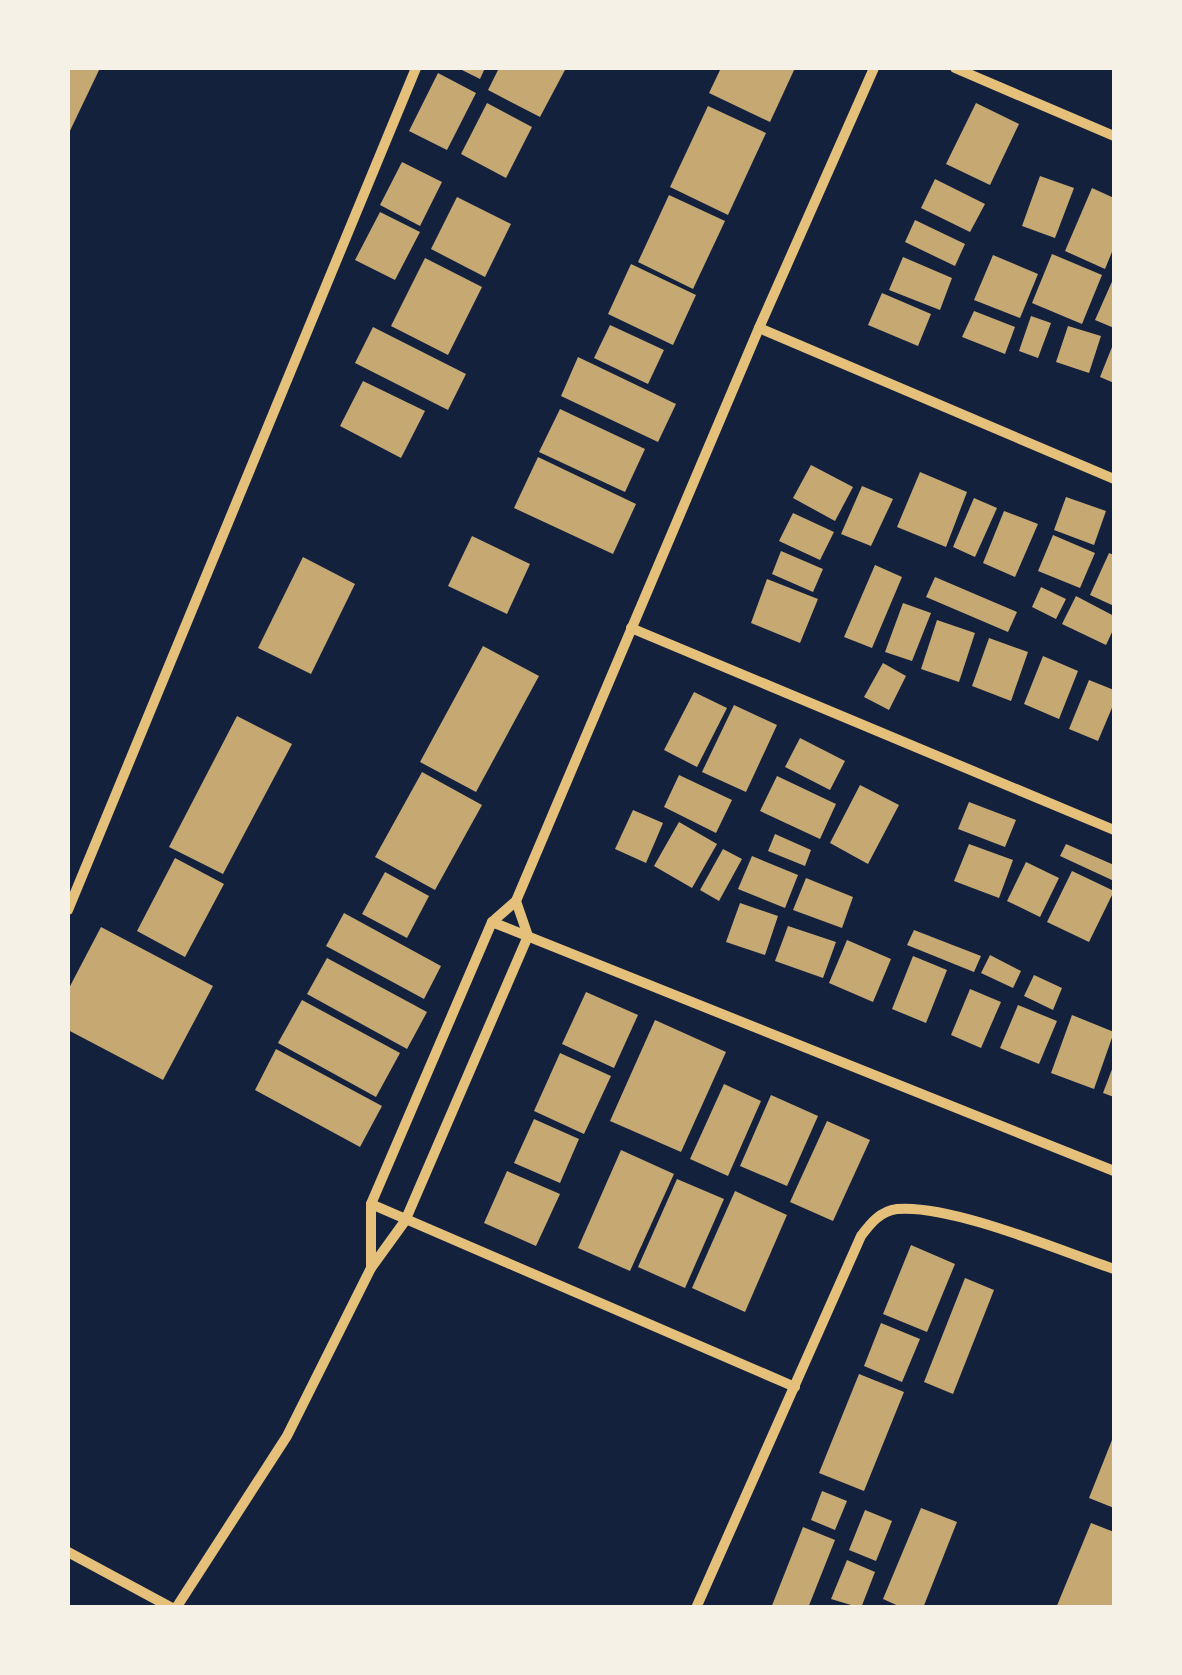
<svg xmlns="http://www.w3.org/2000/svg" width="1182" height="1675" font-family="'Fira Sans Condensed',sans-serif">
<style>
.building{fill:#c6a872}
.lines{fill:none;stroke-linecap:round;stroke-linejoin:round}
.minor{stroke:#e5c07b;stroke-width:10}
</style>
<rect width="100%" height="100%" fill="#14213d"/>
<!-- building -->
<g class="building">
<polygon points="68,68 100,68 68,135"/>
<polygon points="458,68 485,68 480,79"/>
<polygon points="499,68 566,68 540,117 488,90"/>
<polygon points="721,68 795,68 770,122 709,93"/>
<polygon points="438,73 476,93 447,150 409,131"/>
<polygon points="487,103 532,127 506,178 461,154"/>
<polygon points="976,103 1019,124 990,185 946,164"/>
<polygon points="708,106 766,133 728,215 670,187"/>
<polygon points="402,162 442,182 420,226 380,205"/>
<polygon points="1040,176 1074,188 1055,238 1022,226"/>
<polygon points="935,179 985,204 970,232 921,208"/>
<polygon points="1092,188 1114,198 1114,247 1105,269 1065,251"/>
<polygon points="669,195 725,221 693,289 638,262"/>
<polygon points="457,197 511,224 485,277 431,249"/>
<polygon points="380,212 420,232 395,280 355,260"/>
<polygon points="915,220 965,244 955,266 905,242"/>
<polygon points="1052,254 1102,275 1082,324 1032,303"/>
<polygon points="993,255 1038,274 1020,318 974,300"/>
<polygon points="903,257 952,278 940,310 889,290"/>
<polygon points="425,258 482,287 448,355 391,326"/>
<polygon points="631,264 696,295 673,345 608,314"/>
<polygon points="1114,277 1114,328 1095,320"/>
<polygon points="882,293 931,314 918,346 868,325"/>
<polygon points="974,311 1015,327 1005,354 962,337"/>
<polygon points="1031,316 1051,323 1038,358 1019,351"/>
<polygon points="610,325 664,350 648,384 594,358"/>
<polygon points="1068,326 1101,336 1089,373 1056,362"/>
<polygon points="373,327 466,374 448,410 355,363"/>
<polygon points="1114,342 1114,383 1100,377"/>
<polygon points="578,357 676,404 658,442 561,396"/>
<polygon points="363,381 425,411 401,458 340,426"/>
<polygon points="560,409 645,449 625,492 539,452"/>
<polygon points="538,457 636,504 613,554 514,508"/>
<polygon points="811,465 853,487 835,521 793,498"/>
<polygon points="920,472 967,492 946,547 897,527"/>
<polygon points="862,486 893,499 871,546 841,534"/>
<polygon points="1066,497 1106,511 1094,545 1054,530"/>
<polygon points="974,498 997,508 975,557 953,547"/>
<polygon points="1004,511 1038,524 1015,577 983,563"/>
<polygon points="793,513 834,532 820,560 779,541"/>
<polygon points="1053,535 1095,553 1080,588 1038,571"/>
<polygon points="472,536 530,564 507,614 448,586"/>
<polygon points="781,551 823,569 813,592 772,574"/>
<polygon points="1109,553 1114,555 1114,606 1090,595"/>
<polygon points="303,557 355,584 311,674 258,648"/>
<polygon points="875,565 902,577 872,648 844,637"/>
<polygon points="935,577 1017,612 1008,632 926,597"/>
<polygon points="767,579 818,599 800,643 751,623"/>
<polygon points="1041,587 1066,599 1056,619 1032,607"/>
<polygon points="1076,596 1114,616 1114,628 1106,645 1062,624"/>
<polygon points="903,603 931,613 912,661 885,652"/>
<polygon points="937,620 975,633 959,682 921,669"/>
<polygon points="989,638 1028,652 1011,701 972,686"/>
<polygon points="483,646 539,676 476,792 420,762"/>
<polygon points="1043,656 1078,671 1059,719 1024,704"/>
<polygon points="883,663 906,676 889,710 864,697"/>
<polygon points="1089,680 1114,690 1114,703 1098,741 1069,729"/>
<polygon points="694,692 727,708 697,767 664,750"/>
<polygon points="734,705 777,725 746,792 702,772"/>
<polygon points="237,716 292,744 223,874 169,847"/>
<polygon points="800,738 845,761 830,790 785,767"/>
<polygon points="422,772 482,805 435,890 375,857"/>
<polygon points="679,775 732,800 716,833 664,807"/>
<polygon points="777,776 836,804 820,839 760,811"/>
<polygon points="860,785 899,805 868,864 830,843"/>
<polygon points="969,802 1016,820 1005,847 958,829"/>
<polygon points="633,810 663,823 646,863 615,849"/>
<polygon points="679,822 717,844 692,888 654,866"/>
<polygon points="775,834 811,850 805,866 768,851"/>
<polygon points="969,844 1013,860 999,898 954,881"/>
<polygon points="1066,844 1114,865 1114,881 1060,856"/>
<polygon points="723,849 742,859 719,901 700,890"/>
<polygon points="752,856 798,875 785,908 738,889"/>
<polygon points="175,858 224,884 185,957 137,931"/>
<polygon points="1026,862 1059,878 1040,917 1007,901"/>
<polygon points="1072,871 1114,891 1089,942 1047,922"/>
<polygon points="385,872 429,896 407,938 362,914"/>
<polygon points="806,878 853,897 842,928 793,910"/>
<polygon points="740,903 778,916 765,955 726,942"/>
<polygon points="344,913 441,966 424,999 326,946"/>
<polygon points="788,926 836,942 823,978 775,961"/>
<polygon points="101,927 213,986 163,1080 68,1030 68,990"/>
<polygon points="914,930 981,956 974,972 907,945"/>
<polygon points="847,940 891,959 873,1002 829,983"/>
<polygon points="990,955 1021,971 1013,988 981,973"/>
<polygon points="913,956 947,970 926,1023 892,1009"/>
<polygon points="327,958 427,1012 407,1049 307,994"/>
<polygon points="1034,975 1062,988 1053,1010 1024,996"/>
<polygon points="970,989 1001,1002 981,1048 951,1035"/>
<polygon points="586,992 638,1015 614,1068 562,1044"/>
<polygon points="302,1000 400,1053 376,1097 278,1043"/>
<polygon points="1018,1005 1057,1021 1039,1064 1000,1048"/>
<polygon points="1072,1015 1114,1032 1094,1089 1051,1073"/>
<polygon points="655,1020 726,1052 681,1152 610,1121"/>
<polygon points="276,1049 382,1106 360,1147 255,1090"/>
<polygon points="560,1053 611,1076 584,1134 534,1111"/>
<polygon points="1114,1064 1114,1097 1103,1093"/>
<polygon points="724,1084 761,1101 728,1176 690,1159"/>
<polygon points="771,1095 818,1116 787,1186 740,1166"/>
<polygon points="534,1119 579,1139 560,1183 514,1163"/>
<polygon points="827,1121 870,1140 833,1221 790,1202"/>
<polygon points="621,1150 674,1174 630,1271 578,1248"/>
<polygon points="507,1171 560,1194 536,1246 484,1223"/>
<polygon points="677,1179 724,1199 685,1288 638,1267"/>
<polygon points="735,1191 787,1215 745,1312 692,1288"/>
<polygon points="911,1245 955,1264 927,1332 883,1314"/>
<polygon points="965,1278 994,1290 953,1394 924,1382"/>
<polygon points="881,1323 920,1339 902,1382 864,1366"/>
<polygon points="859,1374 904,1392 864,1491 819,1473"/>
<polygon points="1114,1435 1114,1508 1089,1498"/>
<polygon points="822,1491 847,1501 835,1530 811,1520"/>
<polygon points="921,1508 957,1522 923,1608 903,1608 883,1599"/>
<polygon points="865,1510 892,1521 876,1561 849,1550"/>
<polygon points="1091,1523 1114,1532 1113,1608 1056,1608"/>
<polygon points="803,1527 835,1540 808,1608 771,1608"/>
<polygon points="847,1560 875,1572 861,1608 831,1599"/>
</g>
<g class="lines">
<!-- minor -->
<g class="minor">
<polyline points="955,68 1114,136"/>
<polyline points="759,328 1114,479"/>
<polyline points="631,628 1114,830"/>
<polyline points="68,910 416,68"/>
<polyline points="492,922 1114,1171"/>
<polyline points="371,1204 795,1387"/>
<polyline points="371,1268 371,1204 492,922 516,901 759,328 874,68"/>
<polyline points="68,1552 172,1608"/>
<polyline points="176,1608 287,1436 371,1268 405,1221 528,936 516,901"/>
<path d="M 696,1608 L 861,1236 C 870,1224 880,1211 897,1209 C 951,1204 1061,1251 1114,1269"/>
</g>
</g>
<!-- border -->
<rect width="1182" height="1675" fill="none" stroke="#f6f1e7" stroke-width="140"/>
</svg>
